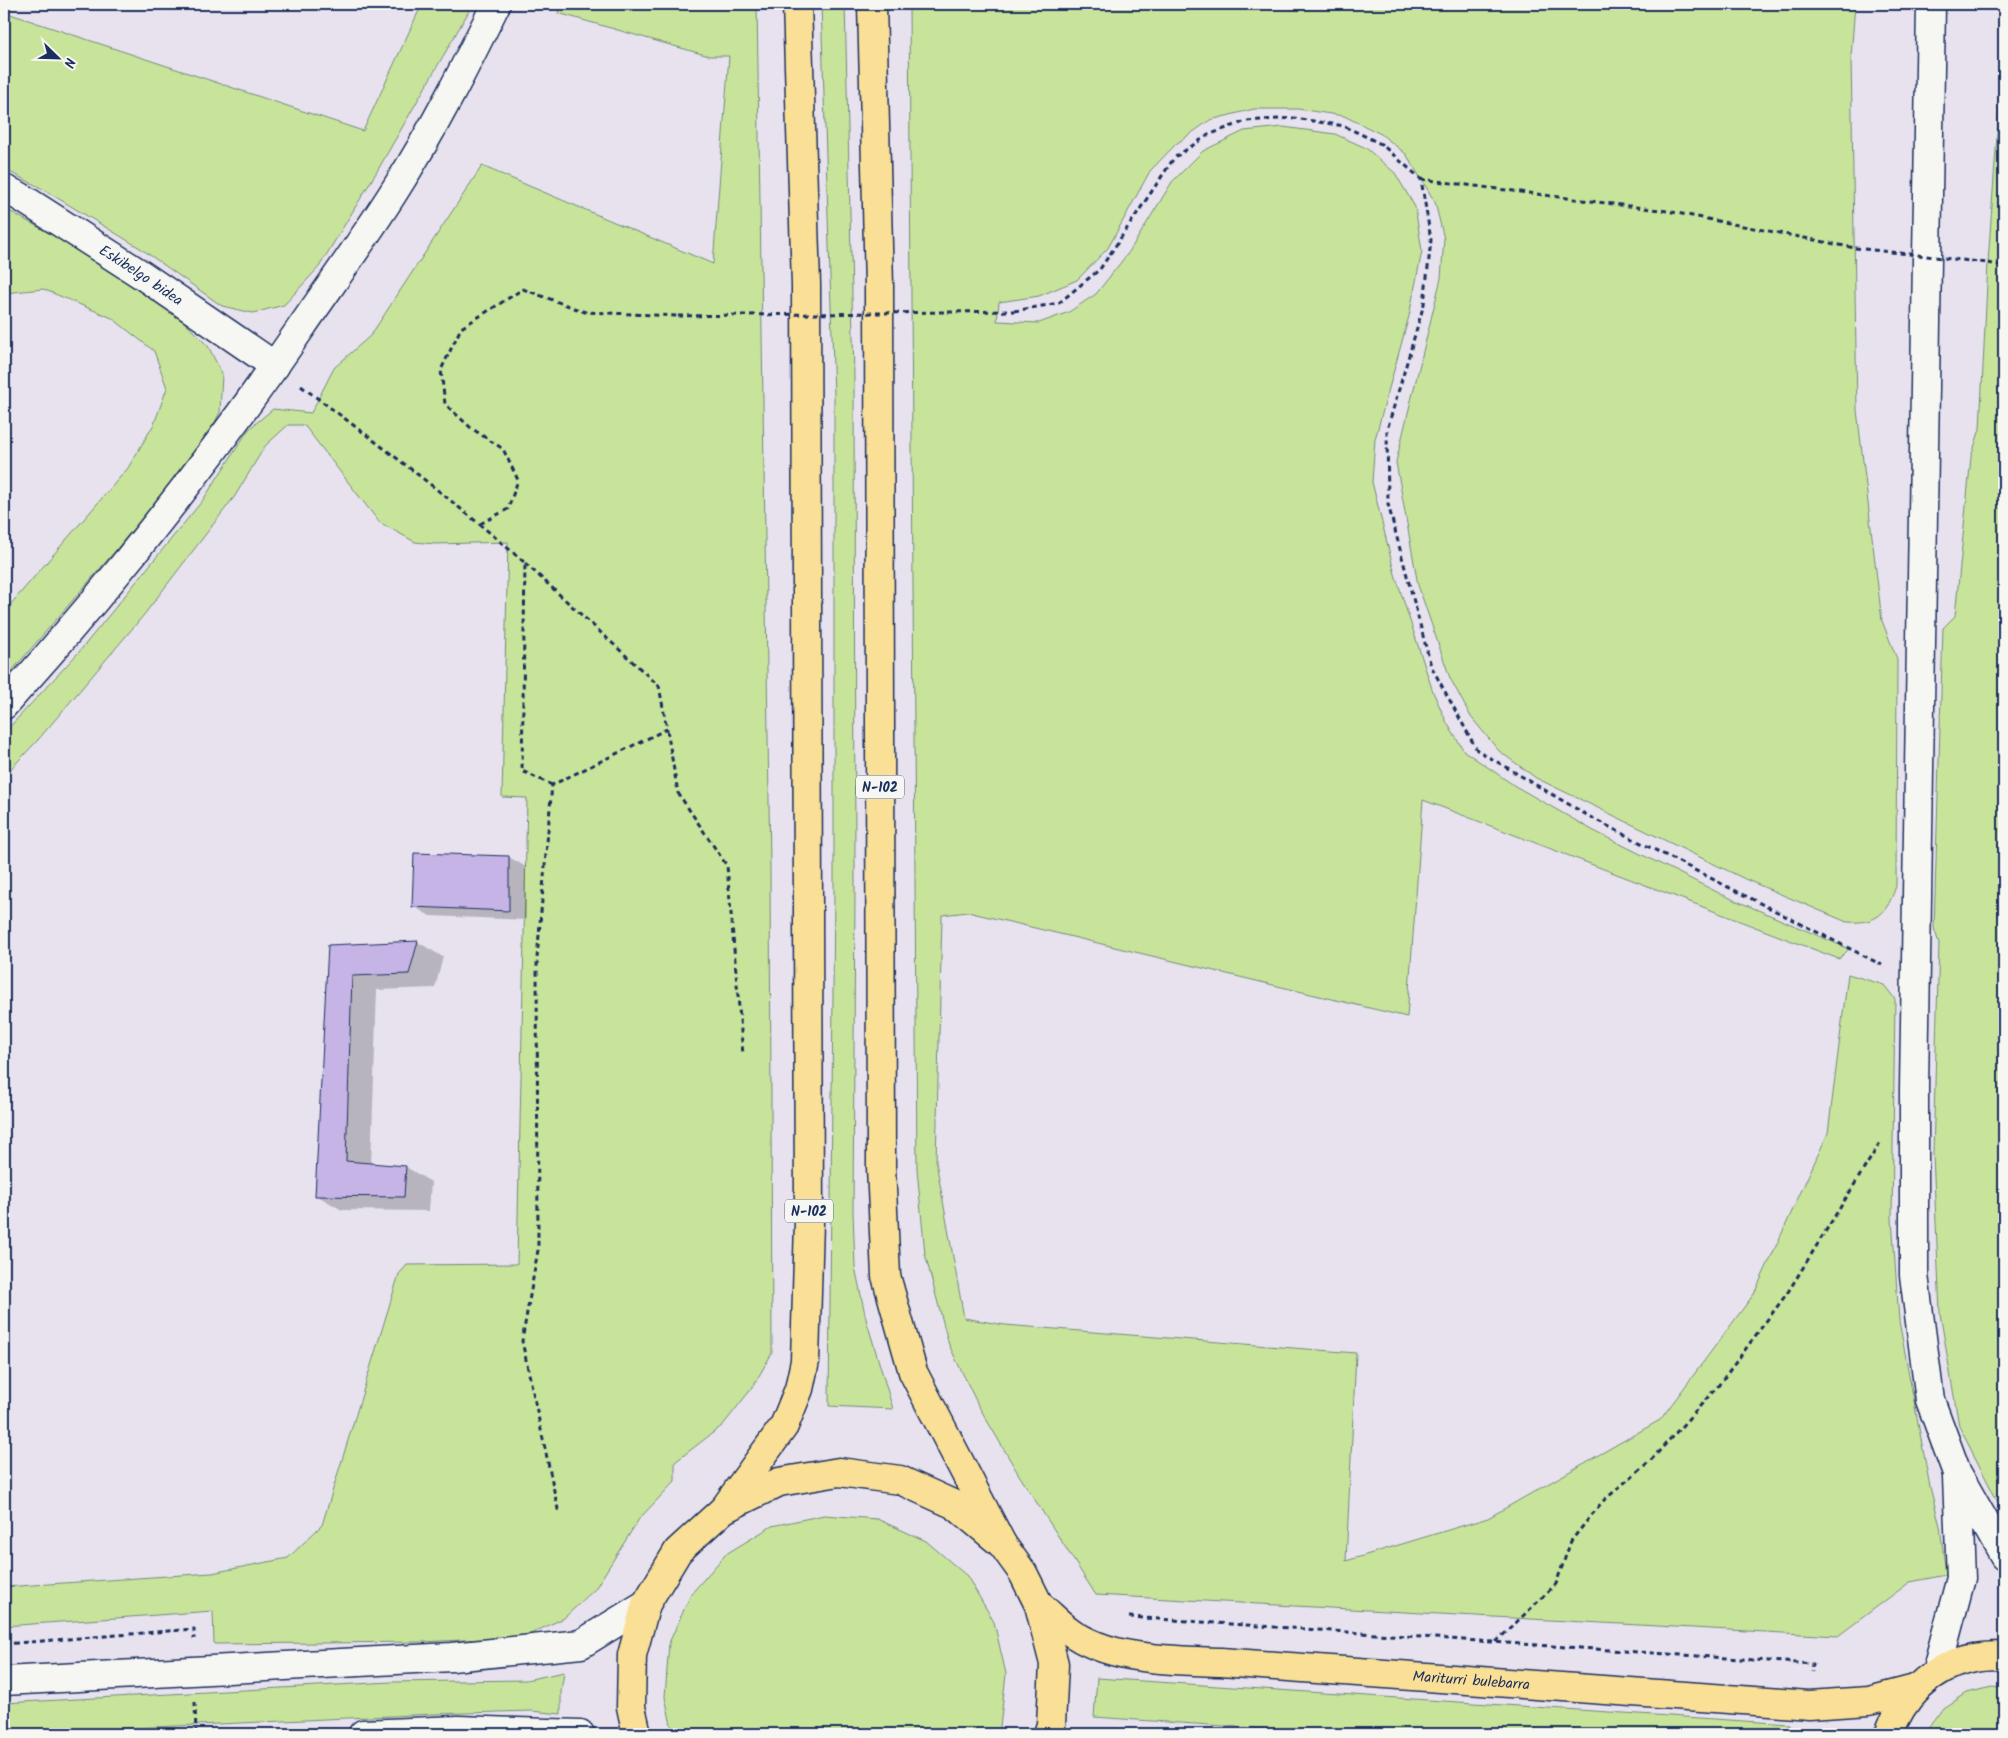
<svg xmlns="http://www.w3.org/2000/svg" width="2008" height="1738" font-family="Kalam,sans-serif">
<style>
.green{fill:#c8e49a;stroke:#728a7c}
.shadow{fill:#0003}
.building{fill:#c5b4e5;stroke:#1b2f5e}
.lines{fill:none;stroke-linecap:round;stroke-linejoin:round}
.minor-casing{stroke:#1b2f5e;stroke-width:31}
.major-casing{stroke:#1b2f5e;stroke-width:31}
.highway-casing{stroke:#1b2f5e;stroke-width:31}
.path{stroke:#1b2f5e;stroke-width:3;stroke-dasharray:5 4;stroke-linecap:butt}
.minor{stroke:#f6f6f2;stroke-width:28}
.major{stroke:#fadf96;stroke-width:28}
.highway{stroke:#fadf96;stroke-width:28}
.path-bridge{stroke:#1b2f5e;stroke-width:3;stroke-dasharray:5 4;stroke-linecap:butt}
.labels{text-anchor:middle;stroke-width:5;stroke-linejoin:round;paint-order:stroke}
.shield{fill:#f6f6f2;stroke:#5d6b8a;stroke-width:1}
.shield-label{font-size:14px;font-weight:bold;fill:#1b2f5e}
.street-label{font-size:15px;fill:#1b2f5e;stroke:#f6f6f2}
</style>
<rect width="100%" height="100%" fill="#e7e2ee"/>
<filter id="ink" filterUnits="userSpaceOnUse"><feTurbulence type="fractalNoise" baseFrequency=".02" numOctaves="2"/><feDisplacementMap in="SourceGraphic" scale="10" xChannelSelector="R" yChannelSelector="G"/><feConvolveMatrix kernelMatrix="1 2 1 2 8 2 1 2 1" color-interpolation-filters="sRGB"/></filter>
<g filter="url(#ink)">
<!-- green -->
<g class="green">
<polygon points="422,4 473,4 376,173 319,267 284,305 253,313 222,306 140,248 41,188 4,169 4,12 363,131"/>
<polygon points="561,4 757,4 770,868 772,1353 752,1388 723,1425 675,1462 675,1481 639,1519 595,1589 564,1618 524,1637 421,1642 214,1644 213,1611 4,1626 4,1587 212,1573 288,1558 322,1525 399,1274 407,1265 517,1264 527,798 502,797 508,542 435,544 415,542 379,522 304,425 288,425 265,446 235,496 143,616 37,741 4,776 4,733 79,652 203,500 249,429 273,409 311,413 334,368 371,335 482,166 713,264 729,56 709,56 558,13"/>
<polygon points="821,4 845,4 854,378 855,890 853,1212 855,1267 866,1319 893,1409 829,1406 834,893 834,396"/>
<path d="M 909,4 L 1855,4 L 1851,57 L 1857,410 L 1882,621 L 1897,659 L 1896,886 C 1887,913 1878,924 1847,922 L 1747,880 L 1536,778 L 1499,751 L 1471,717 L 1450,678 L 1418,585 L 1396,462 L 1441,278 L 1444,239 L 1435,202 L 1406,154 L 1381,134 L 1344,116 L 1298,109 L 1254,109 L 1210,120 L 1176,144 L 1150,171 L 1108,248 L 1077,280 L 1039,296 L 999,302 L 997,321 L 1039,323 L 1069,312 L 1096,294 L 1129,252 L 1172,182 L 1203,151 L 1244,131 L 1283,127 L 1335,134 L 1366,148 L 1395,173 L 1415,207 L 1422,251 L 1409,316 L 1375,439 L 1372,482 L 1394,571 L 1433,692 L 1447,723 L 1464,751 L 1515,786 L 1594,831 L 1723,895 L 1849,949 L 1839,959 L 1423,800 L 1407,1017 L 968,912 L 942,915 L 936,1162 L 964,1318 L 1005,1325 L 1356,1353 L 1346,1561 L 1488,1518 L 1660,1420 L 1754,1294 L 1828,1133 L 1848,974 L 1884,985 L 1895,999 L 1892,1218 L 1899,1321 L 1930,1487 L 1940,1526 L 1946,1575 L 1910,1582 L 1838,1636 L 1096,1595 L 1019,1475 L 978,1405 L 949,1345 L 925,1254 L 917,1169 Z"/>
<polygon points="2000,4 2004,4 2004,1514 1959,1426 1940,1313 1933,1154 1939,943 1934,928 1943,628 1955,616 1971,457 1980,429 1988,263 1999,106"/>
<polygon points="4,208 81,251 184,322 208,346 222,374 220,412 208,436 116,550 4,680 4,612 128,468 154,424 167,388 154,351 112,318 43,289 4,293"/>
<polygon points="824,1515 877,1519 926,1541 967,1576 994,1622 1006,1674 1000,1727 997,1734 673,1734 665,1697 669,1643 691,1594 726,1554 772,1526"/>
<polygon points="564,1672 561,1692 561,1714 531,1711 433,1714 4,1734 4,1703 392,1682 526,1680"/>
<polygon points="1097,1678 1789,1724 1788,1734 1340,1734 1094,1717"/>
<polygon points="1993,1687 2004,1689 2004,1734 1924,1734 1943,1708 1966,1693"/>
</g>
<!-- shadow -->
<g class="shadow">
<polygon points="509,857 526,867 526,920 430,916 413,906"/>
<polygon points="418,942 443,957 435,988 377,990 371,1165 406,1167 431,1182 429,1211 342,1210 316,1195 329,946"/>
</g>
<!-- building -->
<g class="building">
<polygon points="414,853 509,856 509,911 412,907"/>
<polygon points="418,941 409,974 352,976 346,1161 406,1166 404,1197 315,1196 328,945"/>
</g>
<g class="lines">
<!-- minor casing -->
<g class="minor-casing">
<g id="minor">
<polyline points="1931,4 1914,1088 1914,1275 1930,1400 1957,1473 2004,1556"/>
<path id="s1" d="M 4,189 L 19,196 L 142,275 L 275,366"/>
<path d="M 4,705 C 112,585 212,458 303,325 C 334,280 366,236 395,190 C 433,131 465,67 496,4"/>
<polyline points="1936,1672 1961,1578 1957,1477"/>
<polyline points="4,1681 452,1657 581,1644 646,1604"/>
<polyline points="363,1734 458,1730 580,1734"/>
</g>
</g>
<!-- major casing -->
<g class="major-casing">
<g id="major">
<path id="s2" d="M 1039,1605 C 1049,1613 1058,1623 1068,1630 C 1108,1661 1173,1660 1221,1662 L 1809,1705 L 1869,1701 L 1915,1689"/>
<polyline points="637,1734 631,1707 632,1655 646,1604 678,1551 724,1509 779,1482 839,1472 900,1480 955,1505 1002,1544 1023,1573 1039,1605 1054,1664 1051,1725 1048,1734"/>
<path d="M 1889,1734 C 1901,1698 1931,1667 1970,1659 C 1981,1656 1993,1656 2004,1656"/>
</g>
</g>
<!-- highway casing -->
<g class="highway-casing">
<g id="highway">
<polyline points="872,4 879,286 881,1167 886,1276 913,1372 1002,1544"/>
<polyline points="724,1509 784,1426 799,1389 805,1361 809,1222 806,285 797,4"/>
</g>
</g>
<!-- path -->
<g class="path">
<polyline points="1421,179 1667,211 1855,248"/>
<polyline points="1988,263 2004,266"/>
<polyline points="1014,311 1059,303 1100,269 1174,158 1208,135 1246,121 1294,118 1344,126 1381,144 1421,179 1431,240 1424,304 1387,430 1388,504 1431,666 1477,750 1592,818 1882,965"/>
<path d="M 301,386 C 378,443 453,500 525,563 L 522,771 L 552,785"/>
<polyline points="480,524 508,509 518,480 503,449 471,428 445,404 441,370 461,328 523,289 585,312 678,316"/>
<polyline points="525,563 659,686 667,729 552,785 537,958 538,1250 522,1341 559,1514"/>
<polyline points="667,730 678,793 727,866 743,1055"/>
<polyline points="1129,1617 1813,1664 1812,1672"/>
<polyline points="1496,1642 1556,1584 1571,1541 1602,1502 1652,1459 1718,1386 1788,1292 1880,1143"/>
<polyline points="4,1644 194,1629 194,1639"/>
<polyline points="195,1702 196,1734"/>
</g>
<!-- minor -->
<use href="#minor" class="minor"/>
<!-- major -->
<use href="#major" class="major"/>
<!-- highway -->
<use href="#highway" class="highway"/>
<!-- path-bridge -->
<g class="path-bridge">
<polyline points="1855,248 1988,263"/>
<polyline points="678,316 1014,311"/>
</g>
</g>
</g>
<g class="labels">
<!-- shield labels -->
<g class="shield">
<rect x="856" y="775.5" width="48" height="23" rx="4"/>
<rect x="785" y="1199.5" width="48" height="23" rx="4"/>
</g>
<g class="shield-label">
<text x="880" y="792">N-102</text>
<text x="809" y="1216">N-102</text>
</g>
<!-- street labels -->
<g class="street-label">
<text dy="5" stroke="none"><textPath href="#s1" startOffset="162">Eskibelgo bidea</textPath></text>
<text dy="5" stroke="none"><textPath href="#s2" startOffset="448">Mariturri bulebarra</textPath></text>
</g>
</g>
<!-- margin -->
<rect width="2008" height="1738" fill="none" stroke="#f6f6f2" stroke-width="20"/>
<rect x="10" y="10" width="1988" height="1718" fill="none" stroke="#1b2f5e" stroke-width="2" filter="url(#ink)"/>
<!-- north arrow -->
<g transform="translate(58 58) rotate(113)" stroke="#f6f6f2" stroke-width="4" paint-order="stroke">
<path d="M0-4L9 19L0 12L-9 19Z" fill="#1b2f5e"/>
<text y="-8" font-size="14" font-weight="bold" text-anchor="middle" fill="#1b2f5e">N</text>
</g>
</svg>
